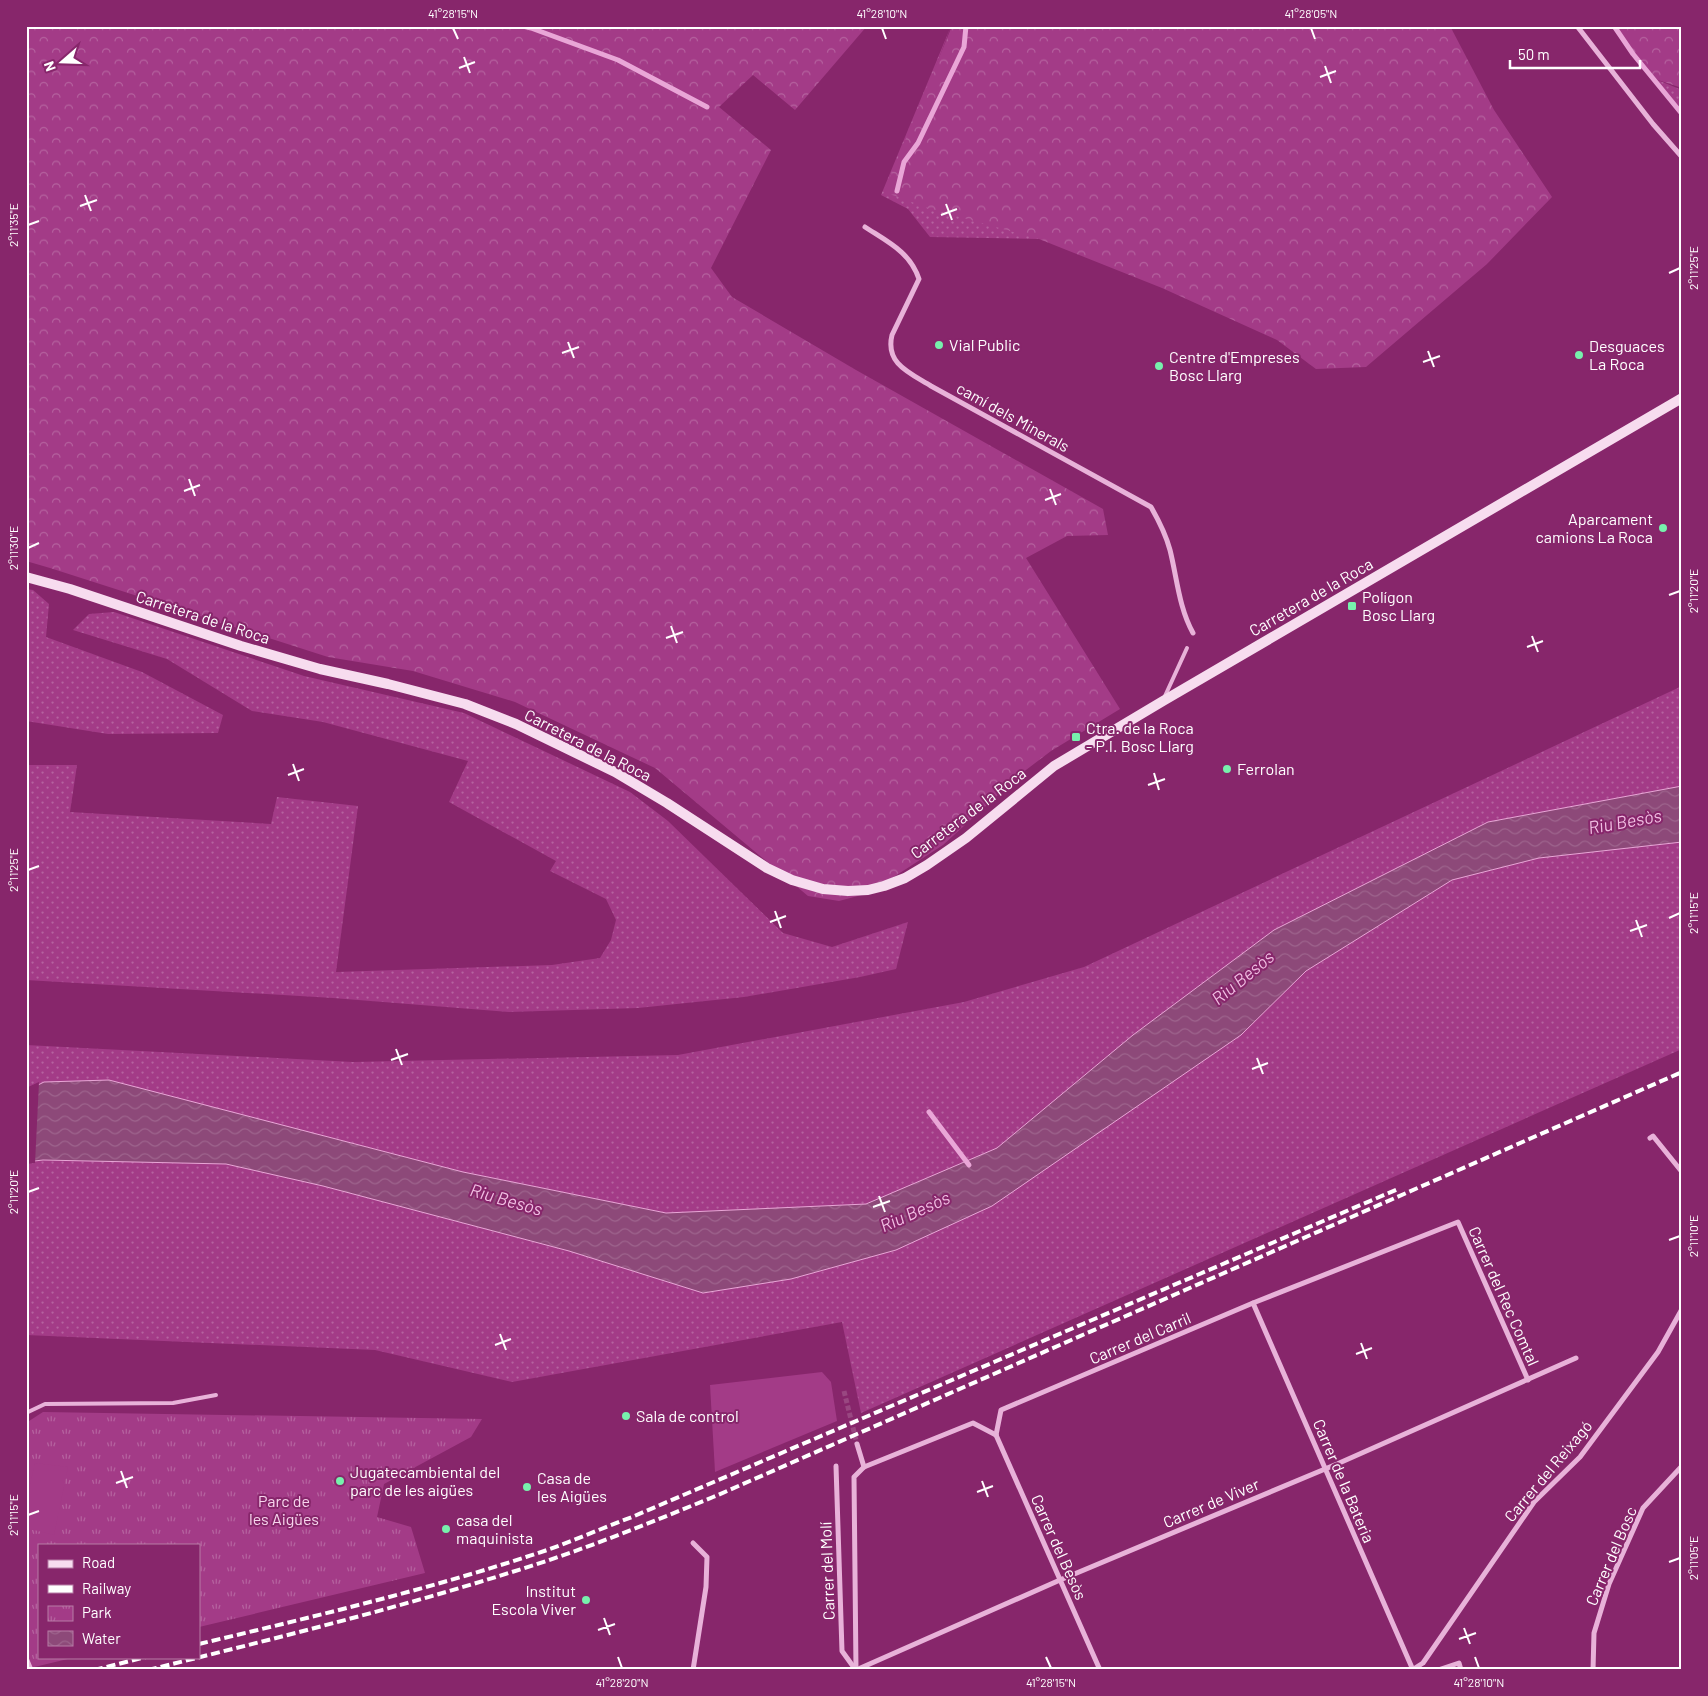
<svg xmlns="http://www.w3.org/2000/svg" width="1708" height="1696" font-family="Barlow,sans-serif">
<style>
.grass{fill:url(#grass-dots)}
.forest{fill:url(#forest-crowns)}
.park{fill:url(#park-tufts)}
.garden{fill:#a33b87}
.water{fill:url(#water-waves);stroke:#e9a6d7}
.pier{fill:#87266b}
.lines{fill:none;stroke-linecap:round;stroke-linejoin:round}
.stream{stroke:#e9a6d7;stroke-width:5}
.street-tunnel{stroke:#994781;stroke-width:5;stroke-dasharray:5 2.5;stroke-linecap:butt}
.lane{stroke:#e8b2d9;stroke-width:4}
.street{stroke:#e8b2d9;stroke-width:5}
.secondary{stroke:#f7dcef;stroke-width:10}
.rail{stroke:#fff;stroke-width:4;stroke-dasharray:9 4;stroke-linecap:butt}
.ticks{fill:none;stroke:#fff;stroke-width:2}
.poi-dot{fill:#77f1ad;stroke:#87266b;stroke-width:2}
.labels{text-anchor:middle;stroke-width:4;stroke-linejoin:round;paint-order:stroke}
.poi-label{font-size:16px;fill:#fff;stroke:#87266b;text-anchor:start}
.street-label{font-size:16px;fill:#fff;stroke:#87266b}
.park-label{font-size:16px;fill:#f7d6ed;stroke:#87266b}
.water-label{font-size:18px;font-style:italic;fill:#f0bee2;stroke:#87266b}
.neatline{fill:none;stroke:#fff;stroke-width:2}
.ticks-label{font-size:12px;text-anchor:middle;fill:#fff}
</style>
<defs>
<pattern id="grass-dots" width="8" height="8" patternUnits="userSpaceOnUse" patternTransform="scale(1.25)"><rect width="8" height="8" fill="#a33b87"/><path d="M2 2h.1M6 6h.1" fill="none" stroke="#b5629f" stroke-width="1.8" stroke-linecap="round"/></pattern>
<pattern id="forest-crowns" width="20" height="18" patternUnits="userSpaceOnUse" patternTransform="scale(1.25)"><rect width="20" height="18" fill="#a33b87"/><path d="M2 6a3 3 0 1 1 6 0M12 15a3 3 0 1 1 6 0" fill="none" stroke="#b5629f"/></pattern>
<pattern id="park-tufts" width="24" height="20" patternUnits="userSpaceOnUse" patternTransform="scale(1.25)"><rect width="24" height="20" fill="#a33b87"/><path d="M3 7l-1-3M5 7V3M7 7l1-3M15 17l-1-3M17 17v-4M19 17l1-3" fill="none" stroke="#b5629f"/></pattern>
<pattern id="water-waves" width="16" height="10" patternUnits="userSpaceOnUse" patternTransform="scale(1.25)"><rect width="16" height="10" fill="#8d4979"/><path d="M0 5q4-4 8 0t8 0" fill="none" stroke="#9e648d"/></pattern>
</defs>
<rect width="100%" height="100%" fill="#87266b"/>
<!-- grass -->
<g class="grass">
<polygon points="951,26 935,69 1039,239 930,237 908,209 881,195"/>
<polygon points="1655,79 1682,90 1682,112"/>
<polygon points="26,589 33,590 49,604 46,637 142,672 223,715 218,733 108,734 26,721"/>
<polygon points="114,612 304,676 464,713 630,792 668,821 783,933 832,947 908,922 896,969 860,977 744,997 638,1008 509,1012 333,998 26,980 26,765 77,765 70,812 271,824 277,797 358,806 336,972 552,965 600,958 611,940 616,920 606,899 550,871 556,861 449,802 468,761 323,722 252,711 167,659 73,630 89,614"/>
<polygon points="1682,686 1682,786 1488,822 1274,930 1133,1035 997,1148 866,1204 666,1213 463,1172 325,1136 26,1091 26,1045 353,1062 678,1055 964,1002 1084,967"/>
<polygon points="1682,842 1682,1049 861,1413 842,1322 512,1382 375,1350 26,1335 26,1162 43,1160 226,1164 323,1186 569,1251 703,1293 791,1279 896,1250 1063,1157 1241,1035 1306,971 1452,880 1539,858"/>
</g>
<!-- forest -->
<g class="forest">
<polygon points="26,26 867,26 795,110 753,75 719,107 771,150 711,268 732,297 856,370 1103,509 1108,535 1067,536 1026,558 1120,709 1051,751 1022,773 943,845 869,893 839,901 808,896 655,768 515,702 413,671 328,657 50,568 26,561"/>
<polygon points="952,26 1450,26 1494,110 1552,197 1487,264 1366,367 1316,369 1277,340 1162,288 1039,239 928,208 884,192"/>
<polygon points="1612,26 1682,26 1682,88 1655,79"/>
</g>
<!-- park -->
<polygon class="park" points="43,1412 482,1419 471,1437 384,1484 377,1517 411,1527 425,1573 199,1627 199,1545 39,1545 39,1657 76,1657 26,1669 26,1423"/>
<!-- garden -->
<g class="garden">
<polygon points="822,1372 831,1382 837,1421 715,1472 710,1385"/>
<polygon points="35,1463 68,1467 54,1535 26,1528 26,1502"/>
</g>
<!-- water -->
<polygon class="water" points="1682,786 1682,842 1539,858 1452,880 1306,971 1241,1035 992,1206 896,1250 791,1279 703,1293 569,1251 323,1186 226,1164 43,1160 26,1162 26,1091 44,1082 109,1080 463,1172 666,1213 866,1204 997,1148 1133,1035 1274,930 1488,822"/>
<!-- pier -->
<polygon class="pier" points="39,1082 35,1163 26,1164 26,1088"/>
<g class="lines">
<!-- stream -->
<g class="stream">
<polyline points="523,26 531,28 618,60 707,107"/>
<polyline points="1614,26 1633,54 1682,114"/>
<polyline points="897,191 904,162 918,143 964,47 966,26"/>
<polyline points="929,1112 969,1165"/>
</g>
<!-- street-tunnel -->
<polyline class="street-tunnel" points="844,1391 857,1444"/>
<!-- lane -->
<g class="lane">
<polyline points="1165,696 1187,648"/>
<polyline points="26,1413 45,1404 173,1403 216,1395"/>
</g>
<!-- street -->
<g class="street">
<polyline points="1577,26 1653,124 1682,157"/>
<path d="M 865,227 C 888,242 910,252 919,279 L 892,335 C 885,364 910,373 931,386 L 1151,507 C 1159,521 1166,535 1170,550 C 1177,578 1179,608 1193,633"/>
<polyline points="1650,1138 1653,1136 1682,1172"/>
<polyline points="1253,1303 1413,1670"/>
<polyline points="996,1435 1001,1410 1253,1303 1458,1222 1528,1380"/>
<polyline points="996,1435 1100,1670"/>
<polyline points="857,1444 864,1467"/>
<polyline points="836,1466 842,1651 855,1669"/>
<polyline points="693,1543 707,1557 706,1587 693,1670"/>
<polyline points="26,1658 31,1670"/>
<polyline points="856,1670 1060,1580 1337,1464 1576,1358"/>
<polyline points="856,1670 854,1477 864,1467 973,1423 996,1435"/>
<polyline points="1412,1670 1423,1663 1534,1502 1580,1457 1658,1352 1682,1309"/>
<polyline points="1438,1670 1459,1663 1461,1670"/>
<polyline points="1593,1670 1594,1633 1609,1584 1643,1508 1682,1466"/>
</g>
<!-- secondary -->
<polyline class="secondary" points="26,577 70,589 241,646 320,669 388,684 465,704 516,724 615,772 667,803 767,868 792,880 823,889 848,891 868,890 884,886 905,878 927,865 966,838 1054,766 1163,701 1682,398"/>
<!-- rail -->
<g class="rail">
<path d="M 199,1644 C 308,1618 418,1592 526,1557 C 562,1546 597,1530 632,1517 L 1398,1189"/>
<polyline points="94,1670 146,1657"/>
<path d="M 148,1670 C 277,1638 407,1606 534,1565 C 596,1545 657,1520 718,1495 L 1682,1072"/>
</g>
</g>
<!-- ticks -->
<path class="ticks" d="M 453,28 L 458,39M 882,28 L 886,39M 1311,28 L 1315,39M 464,57 L 470,73M 1325,66 L 1331,83M 459,68 L 475,62M 1320,77 L 1336,71M 85,195 L 91,211M 946,204 L 952,220M 80,206 L 97,200M 941,215 L 957,209M 28,225 L 39,221M 1669,273 L 1680,268M 568,342 L 574,358M 1428,351 L 1434,367M 562,353 L 579,347M 1423,362 L 1440,356M 189,479 L 195,496M 1050,489 L 1056,505M 184,491 L 200,485M 1045,500 L 1061,494M 28,548 L 39,543M 1669,595 L 1680,591M 671,626 L 677,643M 1532,636 L 1538,652M 666,638 L 683,632M 1527,647 L 1543,641M 293,764 L 299,781M 1154,773 L 1159,790M 288,775 L 304,769M 1148,785 L 1165,779M 28,870 L 39,866M 775,911 L 781,928M 1669,918 L 1680,913M 1636,920 L 1642,937M 770,922 L 786,916M 1630,931 L 1647,925M 396,1049 L 402,1065M 1257,1058 L 1263,1074M 391,1060 L 408,1054M 1252,1069 L 1268,1063M 28,1192 L 39,1188M 879,1196 L 885,1212M 873,1207 L 890,1201M 1669,1240 L 1680,1236M 500,1334 L 506,1350M 1361,1343 L 1367,1359M 495,1345 L 511,1339M 1356,1354 L 1372,1348M 121,1471 L 127,1488M 982,1481 L 988,1497M 116,1483 L 133,1477M 977,1492 L 993,1486M 28,1515 L 39,1511M 1669,1562 L 1680,1558M 604,1618 L 610,1635M 1464,1628 L 1470,1644M 598,1630 L 615,1624M 1459,1639 L 1476,1633M 618,1657 L 622,1668M 1046,1657 L 1051,1668M 1475,1657 L 1479,1668"/>
<!-- markers -->
<g class="poi-dot">
<circle cx="939" cy="345" r="5"/>
<circle cx="1579" cy="355" r="5"/>
<circle cx="1159" cy="366" r="5"/>
<circle cx="1663" cy="528" r="5"/>
<rect x="1347" y="601" width="10" height="10" rx="2.5"/>
<rect x="1071" y="732" width="10" height="10" rx="2.5"/>
<circle cx="1227" cy="769" r="5"/>
<circle cx="626" cy="1416" r="5"/>
<circle cx="340" cy="1481" r="5"/>
<circle cx="527" cy="1487" r="5"/>
<circle cx="446" cy="1529" r="5"/>
<circle cx="586" cy="1600" r="5"/>
</g>
<g class="labels">
<!-- poi labels -->
<g class="poi-label">
<text x="949" y="351">Vial Public</text>
<text x="1589" y="352">Desguaces<tspan x="1589" dy="18">La Roca</tspan></text>
<text x="1169" y="363">Centre d'Empreses<tspan x="1169" dy="18">Bosc Llarg</tspan></text>
<text x="1653" y="525" text-anchor="end">Aparcament<tspan x="1653" dy="18">camions La Roca</tspan></text>
<text x="1362" y="603">Polígon<tspan x="1362" dy="18">Bosc Llarg</tspan></text>
<text x="1086" y="734">Ctra. de la Roca<tspan x="1086" dy="18">- P.I. Bosc Llarg</tspan></text>
<text x="1237" y="775">Ferrolan</text>
<text x="636" y="1422">Sala de control</text>
<text x="350" y="1478">Jugatecambiental del<tspan x="350" dy="18">parc de les aigües</tspan></text>
<text x="537" y="1484">Casa de<tspan x="537" dy="18">les Aigües</tspan></text>
<text x="456" y="1526">casa del<tspan x="456" dy="18">maquinista</tspan></text>
<text x="576" y="1597" text-anchor="end">Institut<tspan x="576" dy="18">Escola Viver</tspan></text>
</g>
<!-- street labels -->
<g class="street-label">
<text transform="translate(1013 417) rotate(29)" y="6">camí dels Minerals</text>
<text transform="translate(1311 597) rotate(-30)" y="6">Carretera de la Roca</text>
<text transform="translate(203 617) rotate(18)" y="6">Carretera de la Roca</text>
<text transform="translate(588 745) rotate(27)" y="6">Carretera de la Roca</text>
<text transform="translate(968 813) rotate(-37)" y="6">Carretera de la Roca</text>
<text transform="translate(1504 1296) rotate(66)" y="6">Carrer del Rec Comtal</text>
<text transform="translate(1140 1338) rotate(-23)" y="6">Carrer del Carril</text>
<text transform="translate(1548 1471) rotate(-50)" y="6">Carrer del Reixagó</text>
<text transform="translate(1344 1481) rotate(67)" y="6">Carrer de la Bateria</text>
<text transform="translate(1211 1503) rotate(-23)" y="6">Carrer de Viver</text>
<text transform="translate(1059 1547) rotate(66)" y="6">Carrer del Besòs</text>
<text transform="translate(1611 1556) rotate(-67)" y="6">Carrer del Bosc</text>
<text transform="translate(827 1571) rotate(-92)" y="6">Carrer del Molí</text>
</g>
<!-- park labels -->
<g class="park-label">
<text x="284" y="1507">Parc de<tspan x="284" dy="18">les Aigües</tspan></text>
</g>
<!-- water labels -->
<g class="water-label">
<text transform="translate(1625 822) rotate(-10)" y="6">Riu Besòs</text>
<text transform="translate(1243 978) rotate(-39)" y="6">Riu Besòs</text>
<text transform="translate(506 1200) rotate(16)" y="6">Riu Besòs</text>
<text transform="translate(915 1212) rotate(-24)" y="6">Riu Besòs</text>
</g>
</g>
<!-- border -->
<rect width="1708" height="1696" fill="none" stroke="#87266b" stroke-width="55"/>
<!-- legend -->
<rect x="38" y="1544" width="162" height="115" fill="#87266b" stroke="#b77da6"/>
<rect x="48" y="1560" width="25" height="8" fill="#f7dcef" stroke="#b77da6"/>
<text x="82" y="1568" font-size="15" fill="#ffffff">Road</text>
<rect x="48" y="1585" width="25" height="8" fill="#ffffff" stroke="#b77da6"/>
<text x="82" y="1594" font-size="15" fill="#ffffff">Railway</text>
<rect x="48" y="1606" width="25" height="15" fill="url(#park-tufts)" stroke="#b77da6"/>
<text x="82" y="1618" font-size="15" fill="#ffffff">Park</text>
<rect x="48" y="1631" width="25" height="15" fill="url(#water-waves)" stroke="#b77da6"/>
<text x="82" y="1644" font-size="15" fill="#ffffff">Water</text>
<!-- north arrow -->
<g transform="translate(62 62) rotate(250)" stroke="#87266b" stroke-width="4" paint-order="stroke">
<path d="M0-4L9 19L0 12L-9 19Z" fill="#ffffff"/>
<text y="-8" font-size="14" font-weight="bold" text-anchor="middle" fill="#ffffff">N</text>
</g>
<!-- scale -->
<path d="M1510 60v8h130v-8" fill="none" stroke="#ffffff" stroke-width="2.5"/>
<text x="1518" y="60" font-size="15" fill="#ffffff" stroke="#87266b" stroke-width="4" paint-order="stroke">50 m</text>
<rect x="28" y="28" width="1652" height="1640" class="neatline"/>
<g class="ticks-label">
<text x="453" y="18">41°28'15"N</text>
<text x="882" y="18">41°28'10"N</text>
<text x="1311" y="18">41°28'05"N</text>
<text transform="translate(14 225) rotate(-90)" y="4">2°11'35"E</text>
<text transform="translate(1694 268) rotate(-90)" y="4">2°11'25"E</text>
<text transform="translate(14 548) rotate(-90)" y="4">2°11'30"E</text>
<text transform="translate(1694 591) rotate(-90)" y="4">2°11'20"E</text>
<text transform="translate(14 870) rotate(-90)" y="4">2°11'25"E</text>
<text transform="translate(1694 913) rotate(-90)" y="4">2°11'15"E</text>
<text transform="translate(14 1192) rotate(-90)" y="4">2°11'20"E</text>
<text transform="translate(1694 1236) rotate(-90)" y="4">2°11'10"E</text>
<text transform="translate(14 1515) rotate(-90)" y="4">2°11'15"E</text>
<text transform="translate(1694 1558) rotate(-90)" y="4">2°11'05"E</text>
<text x="622" y="1687">41°28'20"N</text>
<text x="1051" y="1687">41°28'15"N</text>
<text x="1479" y="1687">41°28'10"N</text>
</g>
</svg>
